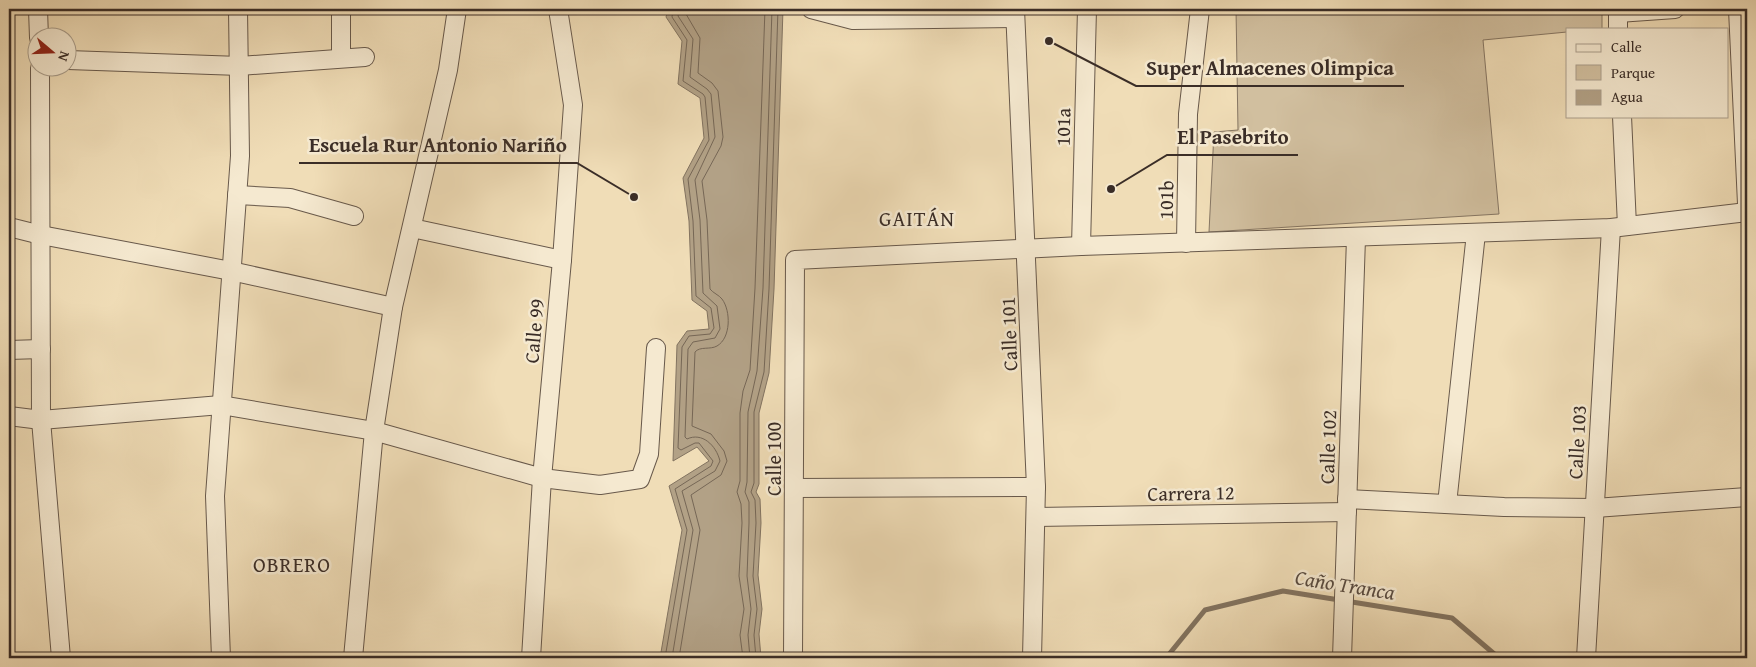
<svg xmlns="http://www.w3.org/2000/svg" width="1756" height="667" font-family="'Gentium Book Plus',serif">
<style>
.green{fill:#d1bf9f;stroke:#867663}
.water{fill:#b2a186;stroke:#827360}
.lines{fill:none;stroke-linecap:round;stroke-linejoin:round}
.shore{stroke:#766756;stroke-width:1}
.stream{stroke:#827360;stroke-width:5}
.minor-casing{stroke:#68594b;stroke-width:20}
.minor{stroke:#f5e9d0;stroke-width:18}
.labels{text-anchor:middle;stroke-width:5;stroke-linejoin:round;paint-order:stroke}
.street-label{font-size:20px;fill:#3a2d27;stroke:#f5e9d0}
.neighbourhood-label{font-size:21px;letter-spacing:1px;fill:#3a2d27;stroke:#f5e9d0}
.water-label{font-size:21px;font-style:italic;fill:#584a3f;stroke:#f5e9d0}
.leader{fill:none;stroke:#3a2d27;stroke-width:2}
.callout-dot{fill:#3a2d27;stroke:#f5e9d0;stroke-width:2}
.callout-label{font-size:21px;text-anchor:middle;font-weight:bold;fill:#3a2d27;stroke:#f5e9d0;stroke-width:5;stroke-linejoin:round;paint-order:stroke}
</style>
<rect width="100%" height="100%" fill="#f0ddb7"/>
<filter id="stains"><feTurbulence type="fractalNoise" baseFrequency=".004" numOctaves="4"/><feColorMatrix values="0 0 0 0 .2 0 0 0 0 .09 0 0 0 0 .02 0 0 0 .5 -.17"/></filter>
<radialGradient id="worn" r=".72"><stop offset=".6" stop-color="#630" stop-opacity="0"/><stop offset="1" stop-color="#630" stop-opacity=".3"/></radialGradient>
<!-- green -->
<polygon class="green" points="1236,9 1602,9 1602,29 1567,29 1567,32 1483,40 1499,214 1209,232 1214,132 1238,130"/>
<!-- water -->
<polygon class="water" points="668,9 783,9 774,289 769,373 759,413 759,484 756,492 760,499 761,523 758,575 762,609 759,634 761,658 660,658 682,530 669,486 709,461 697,447 673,461 677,345 687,331 709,329 707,311 692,300 689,221 683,178 704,138 700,98 678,84 682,41 666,17"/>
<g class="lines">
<!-- shore -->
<g class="shore">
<polyline points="665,658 687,530 675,489 711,466 713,461 699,443 695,443 681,450 678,448 682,347 689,336 710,334 714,328 711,308 696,296 693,221 688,179 709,140 705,97 703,94 683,81 687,40 672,17 673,9"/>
<path d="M 672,658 L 693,530 L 682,491 L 715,471 L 720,461 C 716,445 702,432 687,439 L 685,437 L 688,349 L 693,342 L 715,338 L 720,329 L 717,306 L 703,293 L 700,220 L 695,180 L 715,137 L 711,94 L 707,89 L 690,77 L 693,39 L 678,16 L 679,9"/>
<path d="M 679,658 L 700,530 L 691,495 L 721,475 L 727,461 L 724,451 L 711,434 L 692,426 L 695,352 C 700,346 710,350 717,346 C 731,338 731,311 722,299 C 719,295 713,293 710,289 L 707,220 L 702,181 L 721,146 L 723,137 L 718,91 L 712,83 L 698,73 L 700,38 L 686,14 L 686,9"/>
<polyline points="743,658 740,635 744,609 739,576 742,523 741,504 737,492 740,481 740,413 743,391 750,370 755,288 765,9"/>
<polyline points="750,658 748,635 751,609 747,576 749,523 749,502 745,492 747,482 748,412 757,371 763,288 772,9"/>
<polyline points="756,658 754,635 757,609 753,576 756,523 755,500 751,492 754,483 754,412 764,372 769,289 778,9"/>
</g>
<!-- stream -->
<polyline class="stream" points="1166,658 1205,610 1283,591 1452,618 1499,658"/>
<!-- minor casing -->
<g class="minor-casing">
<g id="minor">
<polyline points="38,9 39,38"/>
<polyline points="341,9 341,58"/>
<polyline points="811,9 853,20 1015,18"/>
<polyline points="1015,9 1036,487 1032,658"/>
<polyline points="1618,9 1618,29"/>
<polyline points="1738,9 1747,204"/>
<polyline points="1618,13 1675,9"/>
<polyline points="68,60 240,66 365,57"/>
<polyline points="40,68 41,420 61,658"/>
<polyline points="1622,116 1627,226"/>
<polyline points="237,195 290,198 354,216"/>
<polyline points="9,227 41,235 231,271 393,307"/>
<polyline points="412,228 562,260"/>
<polyline points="1186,243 1188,114 1200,9"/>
<polyline points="1081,246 1087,9"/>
<polyline points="9,350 41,349"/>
<polyline points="9,416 41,420 221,405 374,431 542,478 600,485 640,479 649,454 656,348"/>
<polyline points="795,488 1036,487"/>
<polyline points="1347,499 1504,507 1595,508 1747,497"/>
<polyline points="1447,504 1476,233"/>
<polyline points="1036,517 1347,512"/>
<polyline points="221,658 215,496 240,156 238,9"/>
<polyline points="353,658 374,431 393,307 448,70 457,9"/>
<polyline points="531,658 542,478 562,260 573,105 558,9"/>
<polyline points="793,658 795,260 1081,246 1611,228 1747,212"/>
<polyline points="1342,658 1356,238"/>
<polyline points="1586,658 1611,228"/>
</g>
</g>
<!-- minor -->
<use href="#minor" class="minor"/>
</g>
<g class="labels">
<!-- street labels -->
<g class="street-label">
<text transform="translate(1063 127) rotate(-89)" y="7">101a</text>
<text transform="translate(1166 200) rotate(-89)" y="7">101b</text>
<text transform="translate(534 331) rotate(-85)" y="7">Calle 99</text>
<text transform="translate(1009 334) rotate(-92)" y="7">Calle 101</text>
<text transform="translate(1577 442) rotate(-87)" y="7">Calle 103</text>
<text transform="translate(1328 447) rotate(-88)" y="7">Calle 102</text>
<text transform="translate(774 459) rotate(-90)" y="7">Calle 100</text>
<text transform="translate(1191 493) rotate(-1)" y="7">Carrera 12</text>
</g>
<!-- neighbourhood labels -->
<g class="neighbourhood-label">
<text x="917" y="226">GAITÁN</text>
<text x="292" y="572">OBRERO</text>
</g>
<!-- water labels -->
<g class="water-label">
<text transform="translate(1345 585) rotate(9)" y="7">Caño Tranca</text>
</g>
</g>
<!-- callouts -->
<path class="leader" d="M1049 41L1136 86H1404M1111 189L1167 155H1298M634 197L577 163H299"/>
<g class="callout-dot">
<circle cx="1049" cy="41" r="5"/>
<circle cx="1111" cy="189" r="5"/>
<circle cx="634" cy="197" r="5"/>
</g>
<g class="callout-label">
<text x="1270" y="75">Super Almacenes Olimpica</text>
<text x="1233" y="144">El Pasebrito</text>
<text x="438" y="152">Escuela Rur Antonio Nariño</text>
</g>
<!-- margin -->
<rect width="1756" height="667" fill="none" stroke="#f0ddb7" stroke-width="30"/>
<rect x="10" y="10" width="1736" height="647" fill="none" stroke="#3a2d27" stroke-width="2.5"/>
<rect x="15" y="15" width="1726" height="637" fill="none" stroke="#3a2d27"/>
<!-- legend -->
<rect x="1566" y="28" width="162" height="90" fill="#f5e9d0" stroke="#aa9e8c"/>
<rect x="1576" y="44" width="25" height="8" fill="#f5e9d0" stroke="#aa9e8c"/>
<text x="1611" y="52" font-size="15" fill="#3a2d27">Calle</text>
<rect x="1576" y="65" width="25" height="15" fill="#d1bf9f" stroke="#aa9e8c"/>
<text x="1611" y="78" font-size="15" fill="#3a2d27">Parque</text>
<rect x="1576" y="90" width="25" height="15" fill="#b2a186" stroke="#aa9e8c"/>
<text x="1611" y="102" font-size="15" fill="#3a2d27">Agua</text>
<!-- north arrow -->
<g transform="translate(52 52) rotate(109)"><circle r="24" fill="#f5e9d0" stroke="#aa9e8c"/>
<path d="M0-4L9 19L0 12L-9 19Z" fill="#8f2418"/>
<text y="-8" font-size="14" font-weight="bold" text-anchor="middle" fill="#3a2d27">N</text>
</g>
<rect width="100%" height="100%" filter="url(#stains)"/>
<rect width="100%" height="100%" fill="url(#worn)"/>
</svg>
